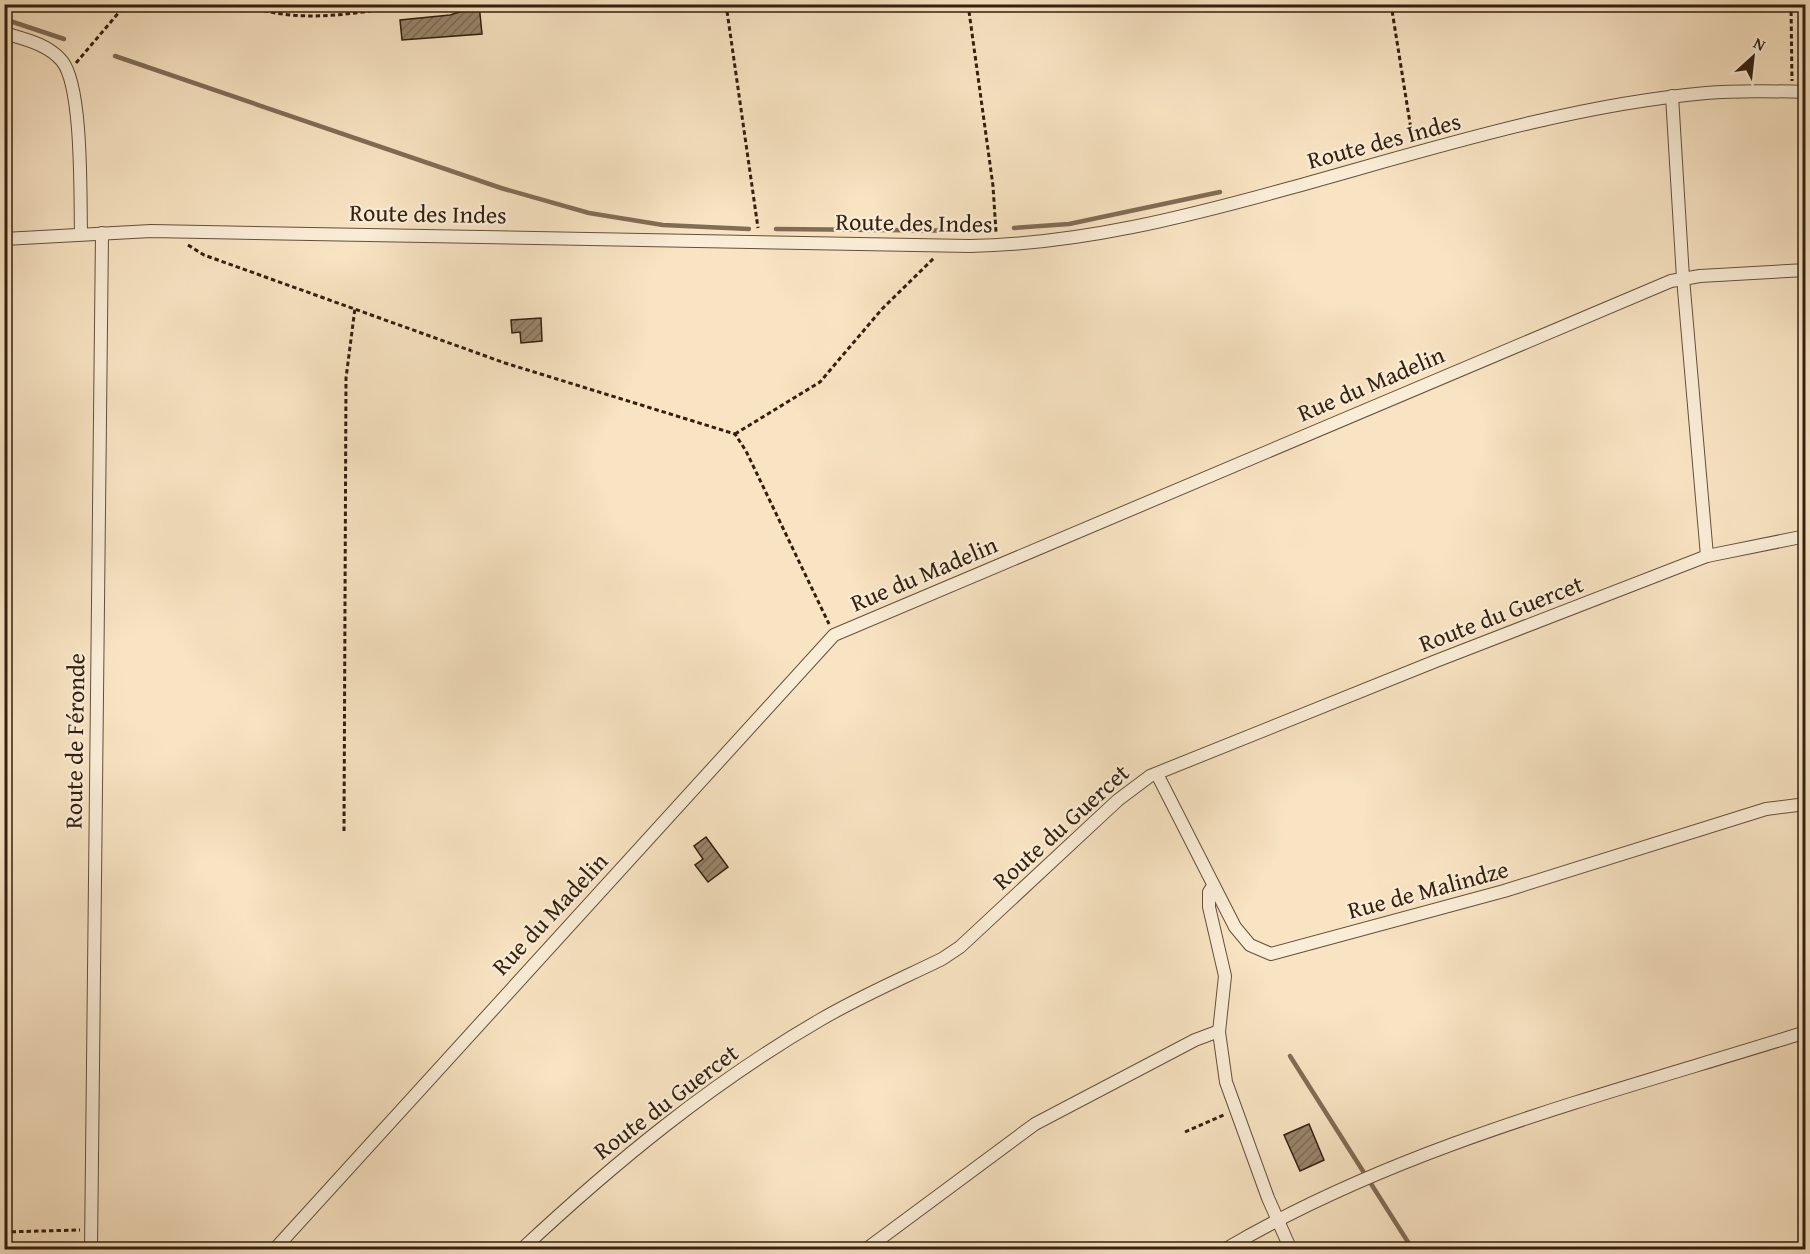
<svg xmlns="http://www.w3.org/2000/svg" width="1810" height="1254" font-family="'Gentium Book Plus',serif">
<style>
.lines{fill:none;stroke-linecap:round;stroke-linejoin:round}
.stream{stroke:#816c56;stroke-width:4.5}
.building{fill:url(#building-hatch);stroke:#331f0f;stroke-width:1.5}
.minor-casing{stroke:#64503c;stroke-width:14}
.path{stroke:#331f0f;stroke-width:3;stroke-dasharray:4.5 3;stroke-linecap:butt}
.minor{stroke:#faedd7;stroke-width:12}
.labels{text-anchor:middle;stroke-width:4.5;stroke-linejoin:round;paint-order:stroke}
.street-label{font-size:24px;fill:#331f0f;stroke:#faedd7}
</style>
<defs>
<pattern id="building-hatch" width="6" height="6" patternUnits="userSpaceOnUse" patternTransform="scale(1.5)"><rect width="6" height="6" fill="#99856c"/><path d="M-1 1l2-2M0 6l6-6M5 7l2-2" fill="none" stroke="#7d6c57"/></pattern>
</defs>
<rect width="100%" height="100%" fill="#f8e3c2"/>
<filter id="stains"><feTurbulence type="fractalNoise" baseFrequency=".00333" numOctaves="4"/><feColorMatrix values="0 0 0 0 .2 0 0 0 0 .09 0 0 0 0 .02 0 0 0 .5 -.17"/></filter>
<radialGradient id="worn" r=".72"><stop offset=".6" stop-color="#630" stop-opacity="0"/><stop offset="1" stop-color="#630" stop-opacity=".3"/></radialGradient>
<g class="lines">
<!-- stream -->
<g class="stream">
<polyline points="4,19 64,39"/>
<polyline points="115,56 501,188 589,213 663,225 749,229"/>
<polyline points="1014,228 1069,224 1220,192"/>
<polyline points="776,229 984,231"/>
<polyline points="1290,1056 1413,1250"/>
</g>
</g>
<!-- building -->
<g class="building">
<polygon points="462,4 479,4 482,34 402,40 400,20 450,15 463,11"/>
<polygon points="541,318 542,341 521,343 520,332 512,333 511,320"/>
<polygon points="706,837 728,867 708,882 695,865 703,859 694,846"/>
<polygon points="1309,1124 1324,1160 1300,1171 1284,1135"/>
</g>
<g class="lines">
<!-- minor casing -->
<g class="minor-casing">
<g id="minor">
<path d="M 4,33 C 24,39 48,44 62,61 C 83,87 80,197 81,234"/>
<polyline points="1672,96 1683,278 1707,556"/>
<path d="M 4,239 L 151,231 L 970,246 C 1080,244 1185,217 1290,188 C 1424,151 1568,105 1706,93 C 1739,90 1773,91 1806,92"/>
<polyline points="1157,774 1235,927 1250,945 1271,954 1504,891 1766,809 1806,804"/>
<polyline points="1213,886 1209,892 1209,907 1225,976 1219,1032 1226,1082 1268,1198 1291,1250"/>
<polyline points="91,1250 102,233"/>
<polyline points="274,1250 834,635 1671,281 1700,276 1806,270"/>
<path d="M 521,1250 C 613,1164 711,1083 820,1020 C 859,997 901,979 942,959 L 960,947 L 1118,800 L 1150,776 L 1436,661 L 1707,556 L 1806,536"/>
<polyline points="865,1250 1035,1124 1195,1040 1219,1031"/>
<path d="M 1224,1250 C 1403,1144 1609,1094 1806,1032"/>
</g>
</g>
<!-- path -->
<g class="path">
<path d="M 242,4 C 299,25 353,14 411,4"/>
<polyline points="726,4 758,228"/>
<polyline points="968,4 993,186 996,232"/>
<polyline points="1391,4 1413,142"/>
<polyline points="1791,4 1792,81"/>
<polyline points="76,63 126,4"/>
<polyline points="188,245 204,255 505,363 735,434 746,451 829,624"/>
<polyline points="735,434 820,382 882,309 934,258"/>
<polyline points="344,831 346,378 355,308"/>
<polyline points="1185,1132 1226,1114"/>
<polyline points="4,1232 80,1230"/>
</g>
<!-- minor -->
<use href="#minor" class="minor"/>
</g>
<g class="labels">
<!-- street labels -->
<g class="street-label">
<text transform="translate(1384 141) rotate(-15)" y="8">Route des Indes</text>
<text transform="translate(428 214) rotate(1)" y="8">Route des Indes</text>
<text transform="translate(914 223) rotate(1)" y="8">Route des Indes</text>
<text transform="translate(1371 384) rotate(-23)" y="8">Rue du Madelin</text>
<text transform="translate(924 574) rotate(-23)" y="8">Rue du Madelin</text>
<text transform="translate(1501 614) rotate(-21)" y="8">Route du Guercet</text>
<text transform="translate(75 741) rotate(-89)" y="8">Route de Féronde</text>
<text transform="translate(1061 827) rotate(-42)" y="8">Route du Guercet</text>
<text transform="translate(1428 890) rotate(-15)" y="8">Rue de Malindze</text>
<text transform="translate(550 914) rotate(-47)" y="8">Rue du Madelin</text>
<text transform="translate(666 1102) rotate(-37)" y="8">Route du Guercet</text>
</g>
</g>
<!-- margin -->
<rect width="1810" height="1254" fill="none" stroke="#f8e3c2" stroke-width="24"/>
<rect x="6" y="6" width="1798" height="1242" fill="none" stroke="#331f0f" stroke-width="3"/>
<rect x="12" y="12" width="1786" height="1230" fill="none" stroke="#331f0f" stroke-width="1.5"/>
<!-- north arrow -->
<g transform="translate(1753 57) rotate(27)" stroke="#faedd7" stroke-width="4.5" paint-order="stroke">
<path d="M0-4.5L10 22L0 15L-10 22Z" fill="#331f0f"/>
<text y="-9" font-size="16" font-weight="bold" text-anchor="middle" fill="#331f0f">N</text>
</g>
<rect width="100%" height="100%" filter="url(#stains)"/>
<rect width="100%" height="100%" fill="url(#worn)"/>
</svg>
